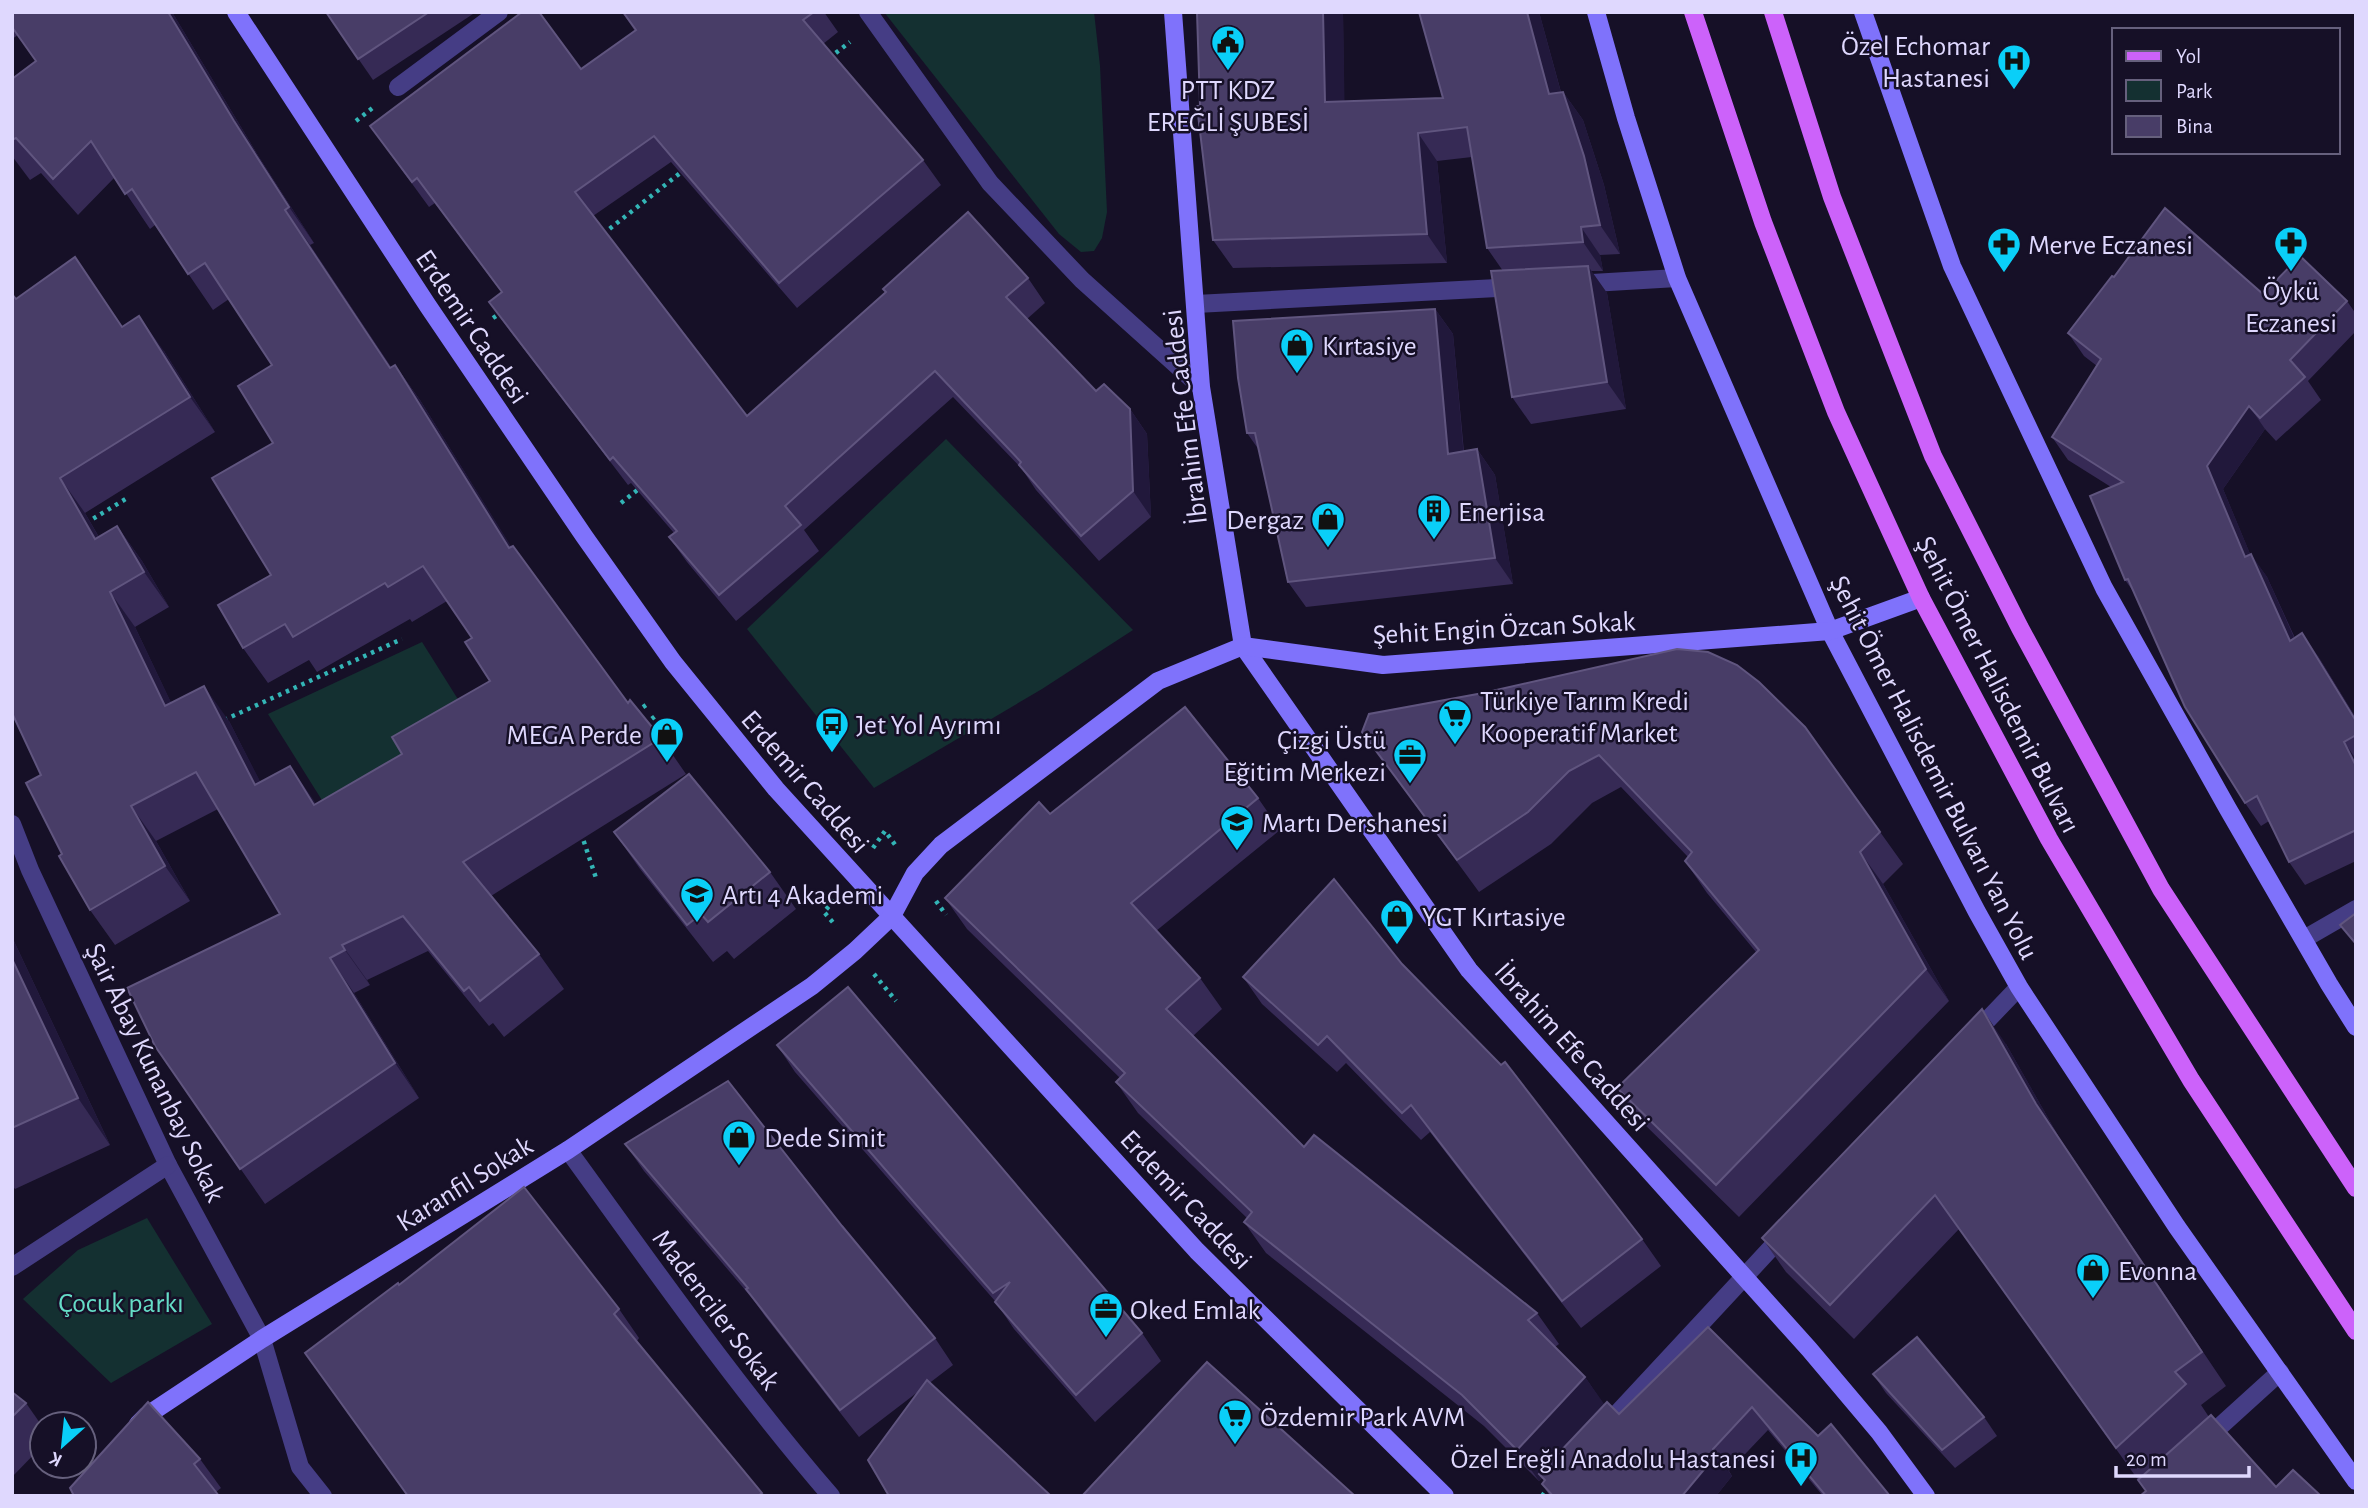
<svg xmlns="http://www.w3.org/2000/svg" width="2368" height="1508" font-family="'Alegreya Sans',sans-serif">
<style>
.green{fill:#143031}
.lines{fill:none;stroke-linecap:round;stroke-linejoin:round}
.path{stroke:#33b5b6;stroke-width:4.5;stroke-dasharray:3.5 5;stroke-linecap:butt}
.street{stroke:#453d85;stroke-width:18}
.secondary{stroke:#7f72fb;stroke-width:18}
.primary{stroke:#cc62fa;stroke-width:18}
.wall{fill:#362a55}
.shaded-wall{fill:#21183b}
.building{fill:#483d67;stroke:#60557f;stroke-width:2}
.labels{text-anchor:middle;stroke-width:5;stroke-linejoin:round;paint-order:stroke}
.poi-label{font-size:28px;fill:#dfd8fe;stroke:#161027;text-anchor:start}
.street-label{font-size:28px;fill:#dfd8fe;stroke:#161027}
.park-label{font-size:28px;fill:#65ddc7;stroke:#161027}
</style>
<rect width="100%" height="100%" fill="#161027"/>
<!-- green -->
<g class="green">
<polygon points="884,12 1094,12 1100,66 1107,212 1102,238 1094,251 1081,252 1059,234"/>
<polygon points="946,439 1133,630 1042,689 874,788 747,629"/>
<polygon points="422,642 476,728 330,813 268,714"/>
<polygon points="147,1218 212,1324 111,1383 23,1299 78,1250"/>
</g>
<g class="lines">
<!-- path -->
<g class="path">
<polyline points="829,58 850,42"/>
<polyline points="356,121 375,106"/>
<polyline points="603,234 684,170"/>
<polyline points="493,318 502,312"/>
<polyline points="621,503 640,488"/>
<polyline points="86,523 129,497"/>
<polyline points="636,712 649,703"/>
<polyline points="224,720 402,639"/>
<polyline points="645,724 658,714"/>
<polyline points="581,833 596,878"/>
<polyline points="873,848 885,831 896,846"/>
<polyline points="834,900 824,912 836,926"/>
<polyline points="936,901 946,915"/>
<polyline points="874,974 896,1001"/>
<polyline points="1542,1496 1548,1488"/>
</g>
<!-- street -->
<g class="street">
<polyline points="868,12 990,183 1082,280 1201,387"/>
<polyline points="398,87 499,12"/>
<polyline points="1575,284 1677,278"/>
<polyline points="1196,304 1516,287"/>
<polyline points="12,824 30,870 168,1165 262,1339 300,1467 323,1496"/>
<polyline points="2304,939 2356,909"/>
<polyline points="1973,1035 2019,987"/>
<path d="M 568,1150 C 653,1267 736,1386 831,1496"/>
<polyline points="12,1267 168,1165"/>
<polyline points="1602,1430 1785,1233"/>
<polyline points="2205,1440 2280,1372"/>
</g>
<!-- secondary -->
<g class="secondary">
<polyline points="236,12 428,306 584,536 673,662 776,789 1197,1251 1445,1496"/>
<polyline points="1173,12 1201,387 1243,646 1469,970 1809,1349 1879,1432 1926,1496"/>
<polyline points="1596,12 1626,118 1677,278 1830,631 1977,912 2019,987 2177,1227 2356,1481"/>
<polyline points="1863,12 1952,266 2104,588 2228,809 2329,984 2356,1027"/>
<polyline points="138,1424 146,1416 262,1339 568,1150 812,986 855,951 892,916 915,873 941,845 1158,681 1243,646 1383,665 1830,631 1921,598"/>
</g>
<!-- primary -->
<g class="primary">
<polyline points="1693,12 1763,222 1836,412 1921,598 2049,839 2191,1080 2356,1331"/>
<polyline points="1773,12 1832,197 1933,456 2020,628 2161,889 2356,1188"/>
</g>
</g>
<!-- wall -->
<g class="wall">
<polygon points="12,12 172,12 259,157 314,243 310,245 391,367 395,365 420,400 511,547 628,703 661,738 686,774 491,896 539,954 564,989 504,1037 493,1023 489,1026 428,951 367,980 370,985 354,993 419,1098 265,1204 155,1046 280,914 218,809 156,841 190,901 115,945 90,910 62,854 41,775 16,299 122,326 164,351 215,432 85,513 99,537 117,526 142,561 169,607 135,627 171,703 229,721 260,782 316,804 402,754 490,681 472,638 447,601 412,622 410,619 317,672 309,660 268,683 243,648 271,575 273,443 272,365 229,299 213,310 155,225 150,229 115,177 78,215 41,173 30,180 12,156 12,79 36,61 18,35 12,39"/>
<polygon points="326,12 476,12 373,80"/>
<polygon points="622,12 824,12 838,32 823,44 923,160 941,185 797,308 671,162 593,216 747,416 1028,278 1045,303 1027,319 1096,391 1130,409 1147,434 1151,517 1099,561 1036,490 1022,469 953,397 804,530 819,551 736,621 687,562 669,537 674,533 631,483 628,485 507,327 489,302 502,293 435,203 429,207 370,126 581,69 635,31"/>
<polygon points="1197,12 1343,12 1344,101 1443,98 1419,12 1539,12 1561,92 1563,92 1583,120 1604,185 1620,254 1600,255 1603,271 1591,271 1607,293 1626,409 1531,424 1512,397 1503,271 1487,248 1472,157 1437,161 1447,263 1233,268 1213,240 1200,106"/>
<polygon points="2114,277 2263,294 2347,301 2356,314 2356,331 2308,381 2321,400 2276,441 2265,429 2223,489 2250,554 2267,577 2295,638 2318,656 2356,718 2356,861 2305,885 2289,862 2269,821 2261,826 2245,803 2133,591 2125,580 2111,487 2068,460 2052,437 2097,366 2084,356 2068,333"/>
<polygon points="1435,309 1453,334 1464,452 1477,449 1495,475 1513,584 1306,607 1288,582 1259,450 1247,433"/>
<polygon points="1805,727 1903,864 1883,884 1949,1001 1739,1217 1640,1120 1617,1088 1756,952 1707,893 1685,861 1688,857 1621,787 1592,803 1551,844 1479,892 1362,732"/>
<polygon points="1258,798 1280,830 1156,931 1200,978 1222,1009 1193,1036 1304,1147 1537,1313 1559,1344 1555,1347 1585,1377 1604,1405 1619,1414 1708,1327 1818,1436 1890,1496 1823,1496 1768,1430 1729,1471 1732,1476 1716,1496 1550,1496 1542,1484 1544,1481 1542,1478 1539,1481 1484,1426 1266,1253 1244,1222 1247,1218 1138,1113 1116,1082 1120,1078 967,929 945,898 1050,814"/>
<polygon points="614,832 770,872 796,909 734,959 727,951 713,962 640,869"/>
<polygon points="12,937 110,1145 15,1189 12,1185"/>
<polygon points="1402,964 1642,1239 1661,1266 1581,1328 1430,1132 1421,1140 1346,1063 1337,1072 1262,1004 1243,977"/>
<polygon points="2006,1044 2060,1139 2226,1386 2201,1405 2209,1417 2276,1487 2321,1496 2146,1491 1959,1229 1854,1339 1786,1272 1762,1238"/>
<polygon points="777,1045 1142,1333 1161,1361 1095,1422 1014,1329 995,1301 795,1072"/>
<polygon points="625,1144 842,1226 935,1338 953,1365 859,1437 765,1316 752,1298 644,1171"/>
<polygon points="399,1285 619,1309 639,1338 637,1341 764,1496 407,1496"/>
<polygon points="1873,1374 1984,1417 1997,1436 1955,1468 1886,1393"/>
<polygon points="12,1392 26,1403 42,1426 42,1446 12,1477"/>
<polygon points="200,1459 221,1488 216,1492 74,1496"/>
</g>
<!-- shaded-wall -->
<g class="shaded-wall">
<polygon points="168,12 172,12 259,157 314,243 289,207 234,121"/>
<polygon points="1323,12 1343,12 1345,130 1325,102"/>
<polygon points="1527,12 1539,12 1569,122 1549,94"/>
<polygon points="1563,92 1583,120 1604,185 1620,254 1600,225"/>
<polygon points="1418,133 1437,161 1447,263 1427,234"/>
<polygon points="285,210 310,245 415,403 390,368"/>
<polygon points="1581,227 1600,255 1603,271 1583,242"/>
<polygon points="1588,266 1607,293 1626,409 1607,382"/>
<polygon points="1435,309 1453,334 1466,480 1448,454"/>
<polygon points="139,316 164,351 215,432 190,397"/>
<polygon points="395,365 420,400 534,583 509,548"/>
<polygon points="2249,406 2265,429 2223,489 2261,580 2245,557 2207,466"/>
<polygon points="1130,409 1147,434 1151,517 1133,491"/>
<polygon points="1477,449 1495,475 1513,584 1495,558"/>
<polygon points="60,478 85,513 120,574 95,539"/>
<polygon points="117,526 142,561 169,607 144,572"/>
<polygon points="2251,554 2267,577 2306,664 2290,641"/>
<polygon points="110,592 135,627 190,742 165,706"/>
<polygon points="2302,633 2318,656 2356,718 2356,721"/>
<polygon points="204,686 229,721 280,820 255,785"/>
<polygon points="2344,742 2356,759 2356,766"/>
<polygon points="290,766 315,802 339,840 314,805"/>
<polygon points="131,806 156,841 190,901 165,866"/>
<polygon points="1860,852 1883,884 1949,1001 1926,969"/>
<polygon points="12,937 110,1145 78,1098 12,959"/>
<polygon points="342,945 367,980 370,985 345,950"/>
<polygon points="330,958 354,993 419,1098 395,1063"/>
<polygon points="1982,1009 2006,1044 2060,1139 2226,1386 2036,1104"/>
<polygon points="1585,1377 1607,1408 1539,1474 1542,1478 1539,1481 1517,1450"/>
<polygon points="1717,1454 1732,1476 1716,1496 1682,1496"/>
</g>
<!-- building -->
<g class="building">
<polygon points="12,12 168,12 234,121 289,207 285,210 390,368 395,365 509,548 513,546 628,703 630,700 661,738 463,862 539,954 480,1001 469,987 464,991 403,916 342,945 345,950 330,958 395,1063 240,1169 155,1046 127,988 280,914 196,772 131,806 165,866 90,910 59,856 62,854 26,783 41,775 12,713 12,294 16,299 75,257 122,327 139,316 190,397 60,478 95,539 117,526 144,572 110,592 165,706 204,686 255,785 290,766 314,805 402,754 392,737 490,681 465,642 472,638 423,566 388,587 385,583 293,637 285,624 243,648 218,605 271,575 212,478 273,443 238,386 272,365 205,263 188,274 132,189 125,194 91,141 53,179 16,138 12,140 12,79 36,61 12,27"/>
<polygon points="326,12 429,12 358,59"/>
<polygon points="522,12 539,12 581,69 636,30 623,12 814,12 803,20 923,160 779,283 654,136 575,192 747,416 886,292 883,289 968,212 1028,278 1006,297 1096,391 1104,384 1130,409 1133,491 1081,536 1019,465 1021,462 935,371 785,506 801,525 719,595 669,537 677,531 613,457 610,460 489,302 502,292 417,178 412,182 370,126"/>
<polygon points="1197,12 1323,12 1325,102 1443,98 1419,12 1527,12 1549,94 1563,92 1584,156 1600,225 1581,227 1583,242 1487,248 1467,127 1418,133 1427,234 1213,240 1197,106 1200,106"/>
<polygon points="2165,208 2263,294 2300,256 2347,301 2290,360 2305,377 2260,418 2249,406 2207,466 2245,557 2251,554 2290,641 2302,633 2356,721 2356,735 2344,742 2356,766 2356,830 2289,862 2257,796 2245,803 2185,707 2128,579 2125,580 2090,496 2123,482 2052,437 2101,359 2068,333 2112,276 2114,277"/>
<polygon points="1588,266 1607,382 1512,397 1491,271"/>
<polygon points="1435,309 1448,454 1477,449 1495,558 1288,582 1255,433 1247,433 1238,378 1233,321"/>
<polygon points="1677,649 1708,652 1737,665 1759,682 1805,727 1880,832 1860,852 1926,969 1716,1185 1617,1088 1759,950 1685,861 1692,852 1599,755 1569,771 1528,812 1457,860 1362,732 1369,714 1483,693"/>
<polygon points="1185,707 1258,798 1131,903 1200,978 1166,1009 1304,1147 1314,1135 1537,1313 1528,1320 1585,1377 1517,1450 1462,1395 1244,1222 1252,1212 1116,1082 1125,1073 945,898 1039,802 1050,814"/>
<polygon points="689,774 770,872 708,922 701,914 687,925 614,832"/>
<polygon points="1334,879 1402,964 1501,1065 1505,1062 1642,1239 1562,1301 1411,1105 1402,1113 1327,1036 1318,1045 1243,977"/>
<polygon points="2356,913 2356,944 2340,925"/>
<polygon points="12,959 78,1098 12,1128"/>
<polygon points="848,987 1142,1333 1076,1395 995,1302 1010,1282 993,1293 777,1045"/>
<polygon points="1982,1009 2036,1104 2202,1352 2175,1372 2186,1384 2116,1448 1935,1195 1830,1305 1762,1238"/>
<polygon points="728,1081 842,1226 935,1338 840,1410 746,1289 748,1288 625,1144"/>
<polygon points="524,1187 619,1309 614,1314 762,1493 758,1496 408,1496 305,1353 398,1283 399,1285"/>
<polygon points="1708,1327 1818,1436 1831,1424 1890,1496 1826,1496 1752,1407 1713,1449 1717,1454 1682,1496 1553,1496 1542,1484 1545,1480 1539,1474 1607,1402 1619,1414"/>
<polygon points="1917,1337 1984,1417 1942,1450 1873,1374"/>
<polygon points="1207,1362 1355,1496 1082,1496"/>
<polygon points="927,1380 1051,1496 889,1496 868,1460"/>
<polygon points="12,1392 26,1403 12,1417"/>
<polygon points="148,1402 200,1459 194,1464 219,1496 74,1496 70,1488"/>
<polygon points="2211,1415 2276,1487 2293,1470 2321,1496 2140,1496 2146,1491 2138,1480"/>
</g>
<!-- icons -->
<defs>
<g id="civic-pin" transform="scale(1.75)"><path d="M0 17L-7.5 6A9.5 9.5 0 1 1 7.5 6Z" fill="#0acff8" stroke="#161027"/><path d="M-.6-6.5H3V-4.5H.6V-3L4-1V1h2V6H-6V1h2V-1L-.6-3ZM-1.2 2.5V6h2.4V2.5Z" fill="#111"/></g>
<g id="hospital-pin" transform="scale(1.75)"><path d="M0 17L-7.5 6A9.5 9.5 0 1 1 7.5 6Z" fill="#0acff8" stroke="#161027"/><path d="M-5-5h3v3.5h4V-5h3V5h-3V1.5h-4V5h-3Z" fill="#111"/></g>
<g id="pharmacy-pin" transform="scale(1.75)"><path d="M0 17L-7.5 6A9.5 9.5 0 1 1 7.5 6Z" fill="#0acff8" stroke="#161027"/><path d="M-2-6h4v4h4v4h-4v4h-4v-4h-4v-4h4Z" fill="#111"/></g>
<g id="shop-pin" transform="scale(1.75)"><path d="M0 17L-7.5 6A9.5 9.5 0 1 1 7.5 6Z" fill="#0acff8" stroke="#161027"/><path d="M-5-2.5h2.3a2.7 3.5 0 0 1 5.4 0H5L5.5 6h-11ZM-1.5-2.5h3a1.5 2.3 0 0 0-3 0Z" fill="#111"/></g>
<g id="building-pin" transform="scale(1.75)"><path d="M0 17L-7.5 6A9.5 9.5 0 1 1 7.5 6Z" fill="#0acff8" stroke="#161027"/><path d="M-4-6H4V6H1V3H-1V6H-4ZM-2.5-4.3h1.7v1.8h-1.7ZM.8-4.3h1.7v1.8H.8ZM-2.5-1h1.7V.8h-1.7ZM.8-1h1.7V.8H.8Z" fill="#111"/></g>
<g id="supermarket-pin" transform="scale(1.75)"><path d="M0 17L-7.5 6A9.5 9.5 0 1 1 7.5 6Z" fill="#0acff8" stroke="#161027"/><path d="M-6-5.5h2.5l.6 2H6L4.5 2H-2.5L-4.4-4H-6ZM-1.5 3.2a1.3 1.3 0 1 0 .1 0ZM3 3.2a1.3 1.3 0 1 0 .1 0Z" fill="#111"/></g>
<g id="bus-pin" transform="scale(1.75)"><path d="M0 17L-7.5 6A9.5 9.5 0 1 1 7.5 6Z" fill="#0acff8" stroke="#161027"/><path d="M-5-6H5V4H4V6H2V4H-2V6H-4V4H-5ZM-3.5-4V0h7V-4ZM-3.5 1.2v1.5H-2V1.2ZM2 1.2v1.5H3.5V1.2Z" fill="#111"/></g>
<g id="office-pin" transform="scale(1.75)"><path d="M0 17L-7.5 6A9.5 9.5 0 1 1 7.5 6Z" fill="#0acff8" stroke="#161027"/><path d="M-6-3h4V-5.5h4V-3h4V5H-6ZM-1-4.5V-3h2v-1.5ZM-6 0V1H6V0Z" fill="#111"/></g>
<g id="school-pin" transform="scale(1.75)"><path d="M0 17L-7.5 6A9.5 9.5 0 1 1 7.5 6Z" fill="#0acff8" stroke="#161027"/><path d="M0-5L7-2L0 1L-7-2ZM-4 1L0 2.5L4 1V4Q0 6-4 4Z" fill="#111"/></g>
</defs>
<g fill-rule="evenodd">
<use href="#civic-pin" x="1228" y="42"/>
<use href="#hospital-pin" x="2014" y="61"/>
<use href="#pharmacy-pin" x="2291" y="243"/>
<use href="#pharmacy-pin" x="2004" y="244"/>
<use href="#shop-pin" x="1297" y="345"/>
<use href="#building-pin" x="1434" y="511"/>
<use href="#shop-pin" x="1328" y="519"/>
<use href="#supermarket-pin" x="1455" y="716"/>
<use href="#bus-pin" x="832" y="724"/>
<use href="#shop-pin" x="667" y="734"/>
<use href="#office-pin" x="1410" y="755"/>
<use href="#school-pin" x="1237" y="822"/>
<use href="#school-pin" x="697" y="894"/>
<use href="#shop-pin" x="1397" y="916"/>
<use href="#shop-pin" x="739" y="1137"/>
<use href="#shop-pin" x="2093" y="1270"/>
<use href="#office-pin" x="1106" y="1309"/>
<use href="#supermarket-pin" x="1235" y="1416"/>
<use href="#hospital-pin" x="1801" y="1458"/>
</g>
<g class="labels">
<!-- poi labels -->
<g class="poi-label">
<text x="1990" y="55" text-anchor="end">Özel Echomar<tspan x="1990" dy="32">Hastanesi</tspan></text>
<text x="1228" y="99" text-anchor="middle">PTT KDZ<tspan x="1228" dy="32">EREĞLİ ŞUBESİ</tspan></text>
<text x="2028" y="254">Merve Eczanesi</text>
<text x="2291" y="300" text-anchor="middle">Öykü<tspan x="2291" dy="32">Eczanesi</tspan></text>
<text x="1322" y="355">Kırtasiye</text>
<text x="1458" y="521">Enerjisa</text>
<text x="1304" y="529" text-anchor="end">Dergaz</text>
<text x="1480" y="710">Türkiye Tarım Kredi<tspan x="1480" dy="32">Kooperatif Market</tspan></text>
<text x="856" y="734">Jet Yol Ayrımı</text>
<text x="642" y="744" text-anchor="end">MEGA Perde</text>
<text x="1386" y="749" text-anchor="end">Çizgi Üstü<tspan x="1386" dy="32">Eğitim Merkezi</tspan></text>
<text x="1262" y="832">Martı Dershanesi</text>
<text x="722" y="904">Artı 4 Akademi</text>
<text x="1422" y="926">YGT Kırtasiye</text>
<text x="764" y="1147">Dede Simit</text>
<text x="2118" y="1280">Evonna</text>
<text x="1130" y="1319">Oked Emlak</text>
<text x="1260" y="1426">Özdemir Park AVM</text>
<text x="1776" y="1468" text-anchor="end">Özel Ereğli Anadolu Hastanesi</text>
</g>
<!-- street labels -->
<g class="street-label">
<text transform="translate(473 326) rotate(56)" y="10">Erdemir Caddesi</text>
<text transform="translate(1184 417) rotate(-97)" y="10">İbrahim Efe Caddesi</text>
<text transform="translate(1504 627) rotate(-3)" y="10">Şehit Engin Özcan Sokak</text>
<text transform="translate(1999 684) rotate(63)" y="10">Şehit Ömer Halisdemir Bulvarı</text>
<text transform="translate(1935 767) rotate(63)" y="10">Şehit Ömer Halisdemir Bulvarı Yan Yolu</text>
<text transform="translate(806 781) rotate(49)" y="10">Erdemir Caddesi</text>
<text transform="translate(1573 1046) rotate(48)" y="10">İbrahim Efe Caddesi</text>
<text transform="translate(156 1072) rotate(64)" y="10">Şair Abay Kunanbay Sokak</text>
<text transform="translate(464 1183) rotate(-32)" y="10">Karanfil Sokak</text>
<text transform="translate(1187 1199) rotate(47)" y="10">Erdemir Caddesi</text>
<text transform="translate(717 1309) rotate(53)" y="10">Madenciler Sokak</text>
</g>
<!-- park labels -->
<g class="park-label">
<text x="121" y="1312">Çocuk parkı</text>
</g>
</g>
<!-- border -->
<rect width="2368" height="1508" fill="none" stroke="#dfd8fe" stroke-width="28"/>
<!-- legend -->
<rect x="2112" y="28" width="228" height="126" fill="#161027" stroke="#66607d" stroke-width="2"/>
<rect x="2126" y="51" width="35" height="10" fill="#cc62fa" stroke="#66607d" stroke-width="2"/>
<text x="2176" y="63" font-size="21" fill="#dfd8fe">Yol</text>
<rect x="2126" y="80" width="35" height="21" fill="#143031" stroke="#66607d" stroke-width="2"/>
<text x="2176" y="98" font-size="21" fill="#dfd8fe">Park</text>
<rect x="2126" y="116" width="35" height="21" fill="#483d67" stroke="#66607d" stroke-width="2"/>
<text x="2176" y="133" font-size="21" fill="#dfd8fe">Bina</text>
<!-- north arrow -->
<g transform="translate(63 1445) rotate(207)"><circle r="33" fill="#161027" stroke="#66607d" stroke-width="2"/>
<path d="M0-5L12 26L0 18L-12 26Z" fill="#0acff8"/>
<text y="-10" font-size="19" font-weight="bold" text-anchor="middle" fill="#dfd8fe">K</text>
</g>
<!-- scale -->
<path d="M2116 1466v10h133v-10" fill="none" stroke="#dfd8fe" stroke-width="3.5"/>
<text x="2126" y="1466" font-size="21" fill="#dfd8fe" stroke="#161027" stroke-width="5" paint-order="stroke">20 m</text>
</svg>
